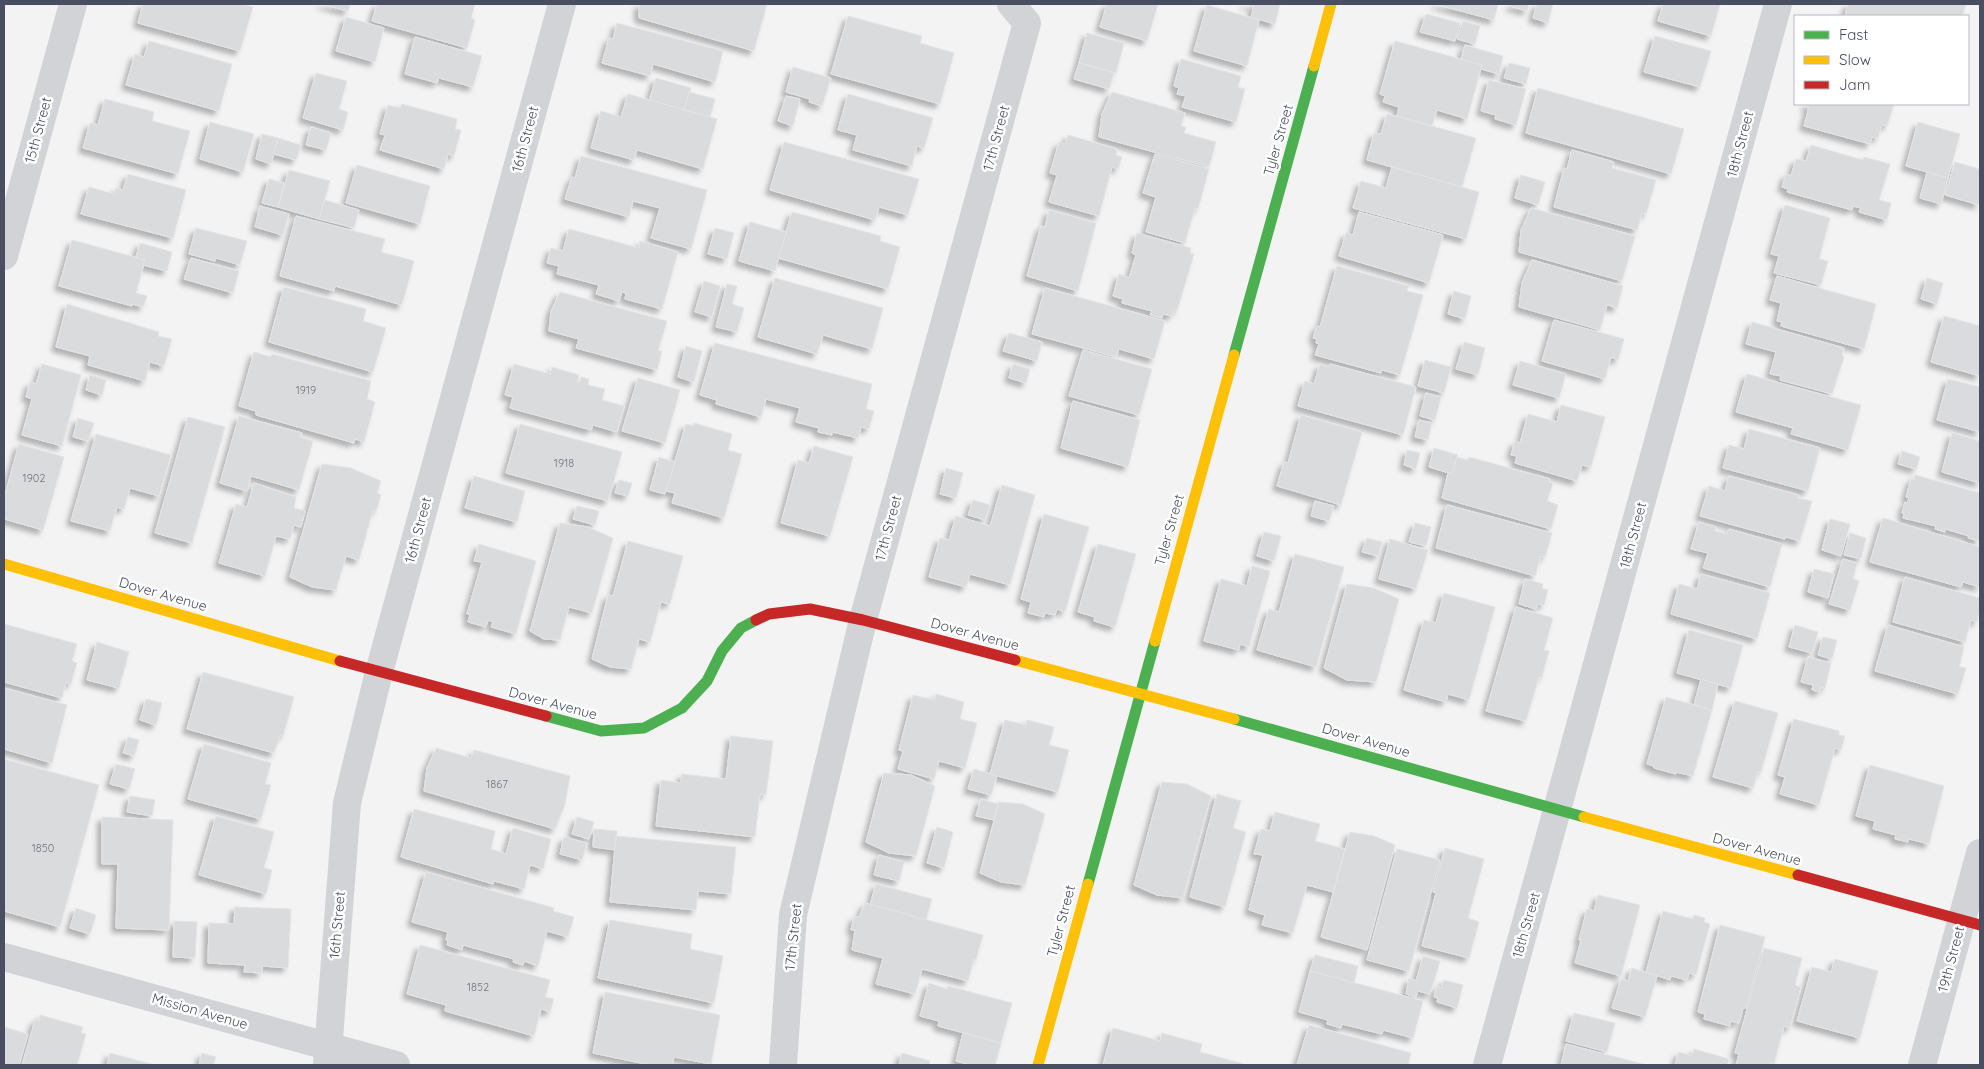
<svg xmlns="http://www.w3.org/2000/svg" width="1984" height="1069" font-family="Quicksand,sans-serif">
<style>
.building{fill:#dadbdd;stroke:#e4e4e6;filter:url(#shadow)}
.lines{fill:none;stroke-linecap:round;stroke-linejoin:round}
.street{stroke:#d1d3d6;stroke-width:28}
.fast{stroke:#4caf50;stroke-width:11}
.slow{stroke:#ffc107;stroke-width:11}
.jam{stroke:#c62828;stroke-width:11}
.labels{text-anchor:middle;stroke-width:5;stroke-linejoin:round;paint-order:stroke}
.number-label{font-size:11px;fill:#6f7480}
.street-label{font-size:14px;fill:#494f60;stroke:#fff}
</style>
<defs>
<filter id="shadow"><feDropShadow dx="-4.5" dy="4.5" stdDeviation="2.5" flood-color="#0004"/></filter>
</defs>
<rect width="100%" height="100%" fill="#f3f3f3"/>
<!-- building -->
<g class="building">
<polygon points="143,4 241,4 253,7 240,51 138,23"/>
<polygon points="321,4 350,4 348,11"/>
<polygon points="377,4 475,4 471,18 475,20 467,48 372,21"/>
<polygon points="639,4 767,4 754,51 639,18"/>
<polygon points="1107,4 1158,4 1147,41 1100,27"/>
<polygon points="1244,4 1280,4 1275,24 1251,17 1254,6"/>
<polygon points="1435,4 1498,4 1494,20"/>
<polygon points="1511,4 1529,4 1527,11 1510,6"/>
<polygon points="1537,4 1553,4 1548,23 1533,18"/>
<polygon points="1663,4 1720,4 1711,36 1658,21"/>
<polygon points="1848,4 1966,4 1962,16 1845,16"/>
<polygon points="1207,5 1259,20 1247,66 1194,51"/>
<polygon points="1426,14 1460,23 1455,41 1420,32"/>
<polygon points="848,16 922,36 920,43 954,53 940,104 831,74"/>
<polygon points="346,17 384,28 375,62 336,51"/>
<polygon points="1463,21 1480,26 1475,44 1457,39"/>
<polygon points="617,23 723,51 715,82 653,64 650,76 602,63 609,38 613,39"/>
<polygon points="1087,33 1124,43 1116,73 1079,63"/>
<polygon points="1655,36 1711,51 1700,87 1644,72"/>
<polygon points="415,37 482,56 473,87 439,78 437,83 405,74"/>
<polygon points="149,41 232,64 219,111 126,85 135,54 144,57"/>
<polygon points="1395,41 1482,65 1467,119 1437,110 1432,126 1397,116 1399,107 1383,102 1385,96 1380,94"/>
<polygon points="1465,45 1503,56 1499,74 1481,69 1482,65 1461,59"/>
<polygon points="1181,59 1241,76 1238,87 1245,89 1236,122 1182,107 1186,96 1177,94 1179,88 1174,86"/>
<polygon points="1079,63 1114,73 1109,89 1074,79"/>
<polygon points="1509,63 1530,68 1526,84 1504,78"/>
<polygon points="793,67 831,78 822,106 809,102 810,99 786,92"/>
<polygon points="316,73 347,81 339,109 348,112 343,130 303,118"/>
<polygon points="656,78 691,88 684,111 649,101"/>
<polygon points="1489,80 1526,89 1516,125 1495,119 1496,115 1481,111"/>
<polygon points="1538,88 1684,129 1671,174 1526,133"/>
<polygon points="689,92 715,99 710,117 684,111"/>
<polygon points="1112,92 1185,113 1181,126 1186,127 1184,133 1216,142 1209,167 1099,137 1102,114"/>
<polygon points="628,94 717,119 703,169 637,150 634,160 591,148 601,111 621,117"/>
<polygon points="848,94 933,118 924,148 917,146 912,166 853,150 857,135 838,130"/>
<polygon points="786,96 800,99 793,126 778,121"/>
<polygon points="105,99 154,112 152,121 190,131 178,174 83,148 90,123 98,125"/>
<polygon points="402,104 457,119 455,129 461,130 454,156 448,154 444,169 380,150 385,135 380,134 388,105 400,108"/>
<polygon points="1806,104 1894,104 1887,126 1882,124 1878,138 1872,137 1870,144 1804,126 1809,107 1805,106"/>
<polygon points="1387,114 1476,138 1462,187 1367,160 1374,133 1381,134"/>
<polygon points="210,122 254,134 243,172 200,159"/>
<polygon points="1918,122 1960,134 1948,178 1906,166"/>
<polygon points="311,127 331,133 326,150 306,145"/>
<polygon points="262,134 278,138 271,164 256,159"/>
<polygon points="1068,135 1117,149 1116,155 1122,157 1118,169 1112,167 1099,216 1049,202 1057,175 1050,173 1059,142 1065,144"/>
<polygon points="278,138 301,145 296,160 273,154"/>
<polygon points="784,142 919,179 908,215 879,207 875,220 770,190"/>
<polygon points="1811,145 1863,160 1864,157 1890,164 1879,200 1891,203 1887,220 1859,212 1861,208 1853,206 1852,210 1787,192 1788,189 1782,187 1786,174 1791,176 1796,159 1806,161"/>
<polygon points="1572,150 1614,162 1612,168 1656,180 1646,214 1642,213 1637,230 1554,207 1564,168 1567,169"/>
<polygon points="1155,154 1209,169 1198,209 1195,208 1185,243 1146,232 1156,197 1143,193"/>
<polygon points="581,156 707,190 691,249 651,238 660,208 633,201 629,217 565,199 572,177 575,178"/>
<polygon points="1955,162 1980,169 1979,205 1945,195"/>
<polygon points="357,165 430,186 420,224 346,203"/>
<polygon points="1392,167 1479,192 1466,239 1353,208 1361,181 1386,188"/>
<polygon points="289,170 330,181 319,219 278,207"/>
<polygon points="1927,172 1948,178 1941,204 1920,198"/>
<polygon points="128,174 186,190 173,238 81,214 89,187 114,194 116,188 123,190"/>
<polygon points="1521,175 1545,182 1538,205 1515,198"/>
<polygon points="269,179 284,183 278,207 262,203"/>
<polygon points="325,200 359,210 354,228 319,219"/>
<polygon points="1785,205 1830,218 1819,259 1828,261 1821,285 1774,273 1779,256 1771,254"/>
<polygon points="260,206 289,214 283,235 255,227"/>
<polygon points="1531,208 1635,236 1622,281 1519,252 1521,230"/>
<polygon points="1049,210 1096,223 1078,291 1027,276 1041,226 1045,227"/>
<polygon points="792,212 881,236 880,241 900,247 888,289 778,258"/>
<polygon points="1359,212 1443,235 1429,283 1339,256 1346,233 1353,235"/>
<polygon points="296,216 385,239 381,252 414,261 402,305 335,286 334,291 280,276"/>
<polygon points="750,222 786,232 775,271 739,261"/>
<polygon points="196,228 247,241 240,265 216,258 215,261 189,254"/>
<polygon points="715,228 734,233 727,259 708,254"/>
<polygon points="569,229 639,248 640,241 678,252 662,309 625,299 626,293 622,292 619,301 596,294 599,285 557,274 559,266 547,263 551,248 563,251"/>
<polygon points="1137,233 1191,248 1190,253 1194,254 1177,311 1174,310 1172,316 1163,314 1162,318 1150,315 1152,311 1122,303 1123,299 1113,296 1119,274 1129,278 1136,255 1132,253"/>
<polygon points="72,240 145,260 136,293 147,296 143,307 132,304 132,306 59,286"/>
<polygon points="140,243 172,252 167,271 143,265 145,260 136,257"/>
<polygon points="191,258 239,271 233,293 184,279"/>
<polygon points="1532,260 1623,286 1617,308 1607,305 1600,330 1519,307 1522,283"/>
<polygon points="1337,266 1409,286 1407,291 1423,295 1400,375 1382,370 1381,373 1315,355 1319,344 1316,343 1317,339 1313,338 1317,326 1320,327"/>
<polygon points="1777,276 1876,304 1864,349 1781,326 1782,322 1777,321 1781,303 1770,300"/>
<polygon points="775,278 883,308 872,349 823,335 817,354 758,337"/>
<polygon points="1927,278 1943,283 1937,304 1921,299"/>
<polygon points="704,281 720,286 712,317 695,312"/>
<polygon points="727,284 737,286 732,304 744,308 737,332 716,327"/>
<polygon points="284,287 366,309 363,321 386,328 373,372 269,342"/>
<polygon points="1045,288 1165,321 1154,359 1119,349 1116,357 1032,334"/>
<polygon points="1454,291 1471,296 1465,319 1448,314"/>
<polygon points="560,292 667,321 658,351 662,351 657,370 576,348 579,339 549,331 551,311"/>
<polygon points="67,304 159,332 158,336 172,339 164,366 150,362 145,381 88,365 90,356 56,347"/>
<polygon points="1944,316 1980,326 1980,376 1931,362"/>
<polygon points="1554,320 1624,339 1618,360 1611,357 1605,379 1542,361"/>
<polygon points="1752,322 1844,348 1842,356 1844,357 1832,394 1780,380 1781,376 1770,374 1776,352 1746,344"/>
<polygon points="1009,333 1042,342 1037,361 1003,351"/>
<polygon points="1464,342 1485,348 1478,375 1456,369"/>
<polygon points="715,343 872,384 866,409 874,411 869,429 861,427 858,438 832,432 832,435 818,432 819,428 796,422 800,408 766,399 761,417 716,404 717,400 700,395"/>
<polygon points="686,346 702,351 694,382 678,377"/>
<polygon points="1083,350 1152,369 1139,415 1069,396"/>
<polygon points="254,352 271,357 272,354 371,381 367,399 375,402 364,442 355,439 354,443 256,415 256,411 239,406"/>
<polygon points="1425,360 1451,367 1444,393 1418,386"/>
<polygon points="1520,361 1566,374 1559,398 1513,385"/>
<polygon points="42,364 81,375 62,446 22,435 32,399 26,397 30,382 36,384"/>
<polygon points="514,364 550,374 552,367 579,375 577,382 580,382 581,377 589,379 588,385 605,389 602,400 624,406 617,432 593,425 591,430 510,408 513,397 505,395"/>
<polygon points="1013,364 1030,369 1026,383 1009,378"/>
<polygon points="1320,364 1329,367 1330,364 1416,387 1403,435 1298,406 1305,381 1314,384"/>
<polygon points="1747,374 1861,405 1848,450 1791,434 1793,428 1736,412"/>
<polygon points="90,375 106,380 102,395 86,390"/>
<polygon points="638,378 680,390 665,443 622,431"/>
<polygon points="1948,379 1980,387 1980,432 1937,420"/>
<polygon points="1426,393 1441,397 1435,420 1420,416"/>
<polygon points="1073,401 1140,420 1128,467 1061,448"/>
<polygon points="1561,405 1605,417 1591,467 1582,465 1577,481 1515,463 1517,456 1511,455 1515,441 1520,443 1528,414 1557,422"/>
<polygon points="1301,415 1362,432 1341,505 1277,486 1284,462 1288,463"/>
<polygon points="239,416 302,433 300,437 313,441 299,490 251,476 247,491 220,483"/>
<polygon points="188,417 225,427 192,543 155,533"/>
<polygon points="78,418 94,423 88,441 73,437"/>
<polygon points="1419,420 1432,423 1428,440 1415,437"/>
<polygon points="694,423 732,434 728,450 742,454 724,518 672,503 675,493 666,491 686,424 693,426"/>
<polygon points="520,424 622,452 608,501 506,473"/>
<polygon points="1749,429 1820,448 1808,491 1723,468 1729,445 1744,449"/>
<polygon points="1952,433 1980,441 1980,483 1942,472"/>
<polygon points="96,434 171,455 159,496 130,488 124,509 117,507 110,531 71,521"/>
<polygon points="19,444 64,457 43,530 4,519 4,498"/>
<polygon points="814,446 853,457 830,536 781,523 798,460 809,463"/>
<polygon points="1434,448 1458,455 1452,474 1429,467"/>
<polygon points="1407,450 1420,453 1416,469 1404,465"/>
<polygon points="1902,451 1920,457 1916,469 1898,464"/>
<polygon points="659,457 675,462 665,494 650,490"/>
<polygon points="1457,457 1468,460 1469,457 1550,479 1549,482 1553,483 1547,501 1558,505 1551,529 1442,498 1448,473 1452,474"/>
<polygon points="322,464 351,468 381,481 377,493 381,495 376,511 373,510 359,560 346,556 336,590 312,587 290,577"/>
<polygon points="946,468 963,473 956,498 940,494"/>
<polygon points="1915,475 1980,493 1980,539 1979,541 1968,538 1969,536 1945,529 1945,532 1935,529 1936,526 1903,518 1904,514 1902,513 1905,502 1907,503 1909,498 1906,497 1911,479 1914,480"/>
<polygon points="474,476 525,491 517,522 465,508"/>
<polygon points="1729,476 1798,495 1797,498 1812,501 1800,541 1786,537 1785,539 1700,516 1709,486 1725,491"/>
<polygon points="619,480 632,483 628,496 615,493"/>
<polygon points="254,483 296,497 294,508 305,511 301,527 294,525 290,539 276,536 265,576 219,563 236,504 247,507"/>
<polygon points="1002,485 1035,495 1010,585 970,574 966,587 929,577 940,538 949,540 956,516 990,526"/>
<polygon points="973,500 990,505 985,520 968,515"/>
<polygon points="1315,501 1334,506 1329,521 1311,516"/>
<polygon points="1447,505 1552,533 1545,557 1541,556 1535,576 1436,548"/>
<polygon points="577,506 599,511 595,525 573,519"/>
<polygon points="1044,514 1089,527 1065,612 1057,609 1055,615 1045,613 1044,617 1028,613 1031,602 1021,599"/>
<polygon points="1883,518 1980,547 1980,587 1963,582 1961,587 1870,562"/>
<polygon points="1830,519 1850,524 1841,556 1822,550"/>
<polygon points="1699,522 1716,527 1715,531 1727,534 1729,529 1782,544 1770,587 1703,568 1708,553 1691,549"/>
<polygon points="560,523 588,527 613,538 592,613 569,607 560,640 544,639 530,631"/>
<polygon points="1415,523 1431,527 1426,546 1409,542"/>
<polygon points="1264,532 1281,536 1274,561 1257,556"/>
<polygon points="1850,533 1866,538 1861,559 1844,555"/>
<polygon points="1367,538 1382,542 1378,556 1362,552"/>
<polygon points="1390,539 1428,550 1416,589 1379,579"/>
<polygon points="628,541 683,556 670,604 661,602 650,642 639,639 631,669 610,667 592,659 608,595 613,596"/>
<polygon points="479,544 536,561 516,634 491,627 493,622 488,620 486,627 468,622 470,615 467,614 482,562 474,561"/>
<polygon points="1098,544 1136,554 1115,627 1094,621 1095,617 1078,612"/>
<polygon points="1295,554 1344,567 1316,667 1257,650 1269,609 1279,612"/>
<polygon points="1843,559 1857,563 1853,579 1859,581 1850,610 1829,604"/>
<polygon points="1252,566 1270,571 1249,647 1240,644 1239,650 1204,641 1221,579 1247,586"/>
<polygon points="1814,569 1834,574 1828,598 1808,592"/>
<polygon points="1701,574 1770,593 1757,639 1671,614 1679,584 1697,589"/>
<polygon points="1905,577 1980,598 1980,609 1977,622 1971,620 1965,642 1893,622"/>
<polygon points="1525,579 1543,584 1542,588 1548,590 1544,605 1538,604 1536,609 1519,604"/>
<polygon points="1347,584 1374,588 1399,599 1376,682 1347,680 1324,668"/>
<polygon points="1444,593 1495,607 1469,700 1448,694 1446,702 1404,690 1424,620 1436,623"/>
<polygon points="1516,607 1553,618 1544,650 1549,651 1542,677 1539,677 1526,721 1486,711"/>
<polygon points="4,624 77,644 72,661 77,663 71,684 66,682 62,698 4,682"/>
<polygon points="1795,625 1818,632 1812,653 1789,647"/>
<polygon points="1888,625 1964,647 1959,667 1966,668 1958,694 1875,671"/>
<polygon points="1689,630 1743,645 1731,688 1677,673"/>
<polygon points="1823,637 1837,640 1832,659 1818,655"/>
<polygon points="97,642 129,652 119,688 87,680"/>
<polygon points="1808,657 1831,663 1825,688 1821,687 1820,692 1812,690 1813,685 1801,682"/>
<polygon points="203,672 294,697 283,736 280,735 274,753 187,729"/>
<polygon points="1701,679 1718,684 1712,710 1694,705"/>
<polygon points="4,688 67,705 52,763 4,749"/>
<polygon points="936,694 964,702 960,719 977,723 965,768 939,761 934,779 898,769 903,751 899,750 913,695 935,700"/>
<polygon points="1666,697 1712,710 1693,776 1676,772 1676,774 1654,768 1654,766 1647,764"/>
<polygon points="146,699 162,703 156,725 140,720"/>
<polygon points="1735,701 1778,713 1761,772 1758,771 1753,788 1713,777"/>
<polygon points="1794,719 1839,731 1839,735 1845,736 1841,750 1835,748 1819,805 1780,794 1785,777 1778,775"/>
<polygon points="1005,720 1026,725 1027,720 1054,727 1049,745 1069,750 1058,792 990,774"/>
<polygon points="731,736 773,741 766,795 760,794 755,837 656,826 661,780 681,783 682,774 726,779"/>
<polygon points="128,737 139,740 134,756 123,753"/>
<polygon points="204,744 271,763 265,784 271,785 261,819 188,799"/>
<polygon points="436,748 471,758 474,750 570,776 565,804 555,829 424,791 427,768"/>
<polygon points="4,759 99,785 60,927 4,911"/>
<polygon points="116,764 135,769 129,789 110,784"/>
<polygon points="1870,765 1944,786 1929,844 1909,839 1908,842 1895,839 1896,835 1873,829 1875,821 1856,816"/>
<polygon points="974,769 997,776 991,795 968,789"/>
<polygon points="884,773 911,775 935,786 916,856 889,853 866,842"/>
<polygon points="1162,782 1187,784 1211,796 1183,898 1157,895 1134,885"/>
<polygon points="1217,794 1241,801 1233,828 1246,832 1225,907 1190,897"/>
<polygon points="130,796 155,800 152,816 127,812"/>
<polygon points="981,799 998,804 994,820 976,816"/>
<polygon points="999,802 1023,804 1045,814 1025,885 1001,882 980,873"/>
<polygon points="414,809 495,831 491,849 506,854 513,828 551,839 543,869 530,865 524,889 494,881 493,884 401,857"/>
<polygon points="1275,812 1320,824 1315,841 1345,849 1333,892 1307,885 1293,933 1262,925 1265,915 1249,910 1263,855 1254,854 1261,829 1270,831"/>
<polygon points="216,816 274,832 264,868 272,870 266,894 199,875"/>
<polygon points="102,817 173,820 169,930 116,928 118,864 102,864"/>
<polygon points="577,817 594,822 589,839 572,834"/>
<polygon points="937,827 953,832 944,868 927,863"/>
<polygon points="594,829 617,831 616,850 593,847"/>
<polygon points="1350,832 1374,836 1395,845 1367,950 1321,937"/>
<polygon points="616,836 736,847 731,894 698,891 696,910 610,902"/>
<polygon points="564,837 587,843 582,860 560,854"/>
<polygon points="1445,848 1484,859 1468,918 1479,922 1469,958 1422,946 1436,893 1433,892"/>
<polygon points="1397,849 1440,860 1409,971 1367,960"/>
<polygon points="879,855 904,862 899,881 874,875"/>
<polygon points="426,872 554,908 553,911 574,917 568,937 547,931 538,966 524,961 523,965 513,962 514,959 463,945 462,950 447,945 448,941 446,940 448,932 412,922"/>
<polygon points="876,884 932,899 926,920 870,905"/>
<polygon points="1598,895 1640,905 1621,976 1575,963 1581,940 1579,940 1587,909 1594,911"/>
<polygon points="865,903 983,935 976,960 974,959 968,981 922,969 915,994 876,984 883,958 852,950 855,930 851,930 854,917 859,917"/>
<polygon points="235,907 291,909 288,968 262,966 262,973 244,972 245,965 208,963 209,923 234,924"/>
<polygon points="76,908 96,915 90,934 70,928"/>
<polygon points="1663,911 1693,919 1694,915 1705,918 1704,922 1710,924 1696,975 1689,973 1687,980 1671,976 1670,980 1646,972"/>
<polygon points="610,920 692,934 690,949 723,956 714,1003 598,978"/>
<polygon points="174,921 197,922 195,958 173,957"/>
<polygon points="1720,925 1765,937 1746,1008 1743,1008 1739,1023 1731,1021 1730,1026 1704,1019 1705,1014 1698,1012"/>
<polygon points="420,945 550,980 545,997 554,999 550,1012 541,1009 534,1036 445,1011 446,1005 407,994"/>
<polygon points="1764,948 1802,958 1795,985 1801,987 1790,1028 1784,1026 1774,1064 1770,1062 1770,1065 1736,1065 1739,1054 1735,1053"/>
<polygon points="1315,955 1358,966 1354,983 1310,971"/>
<polygon points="1423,956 1440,961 1430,994 1418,991 1416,997 1406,994 1409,978 1416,981"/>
<polygon points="1835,959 1878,971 1860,1038 1797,1021 1812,967 1831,972"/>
<polygon points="1632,968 1657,976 1645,1017 1612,1008 1621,979 1628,981"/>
<polygon points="1310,971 1423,1001 1413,1038 1383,1030 1382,1034 1342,1024 1341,1028 1327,1024 1328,1020 1299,1012"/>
<polygon points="1444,980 1463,985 1457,1008 1437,1002 1438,998 1434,997 1437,986 1441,988"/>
<polygon points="929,983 947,989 948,986 1012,1003 1001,1043 938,1026 939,1021 920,1016"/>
<polygon points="605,992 720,1015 711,1064 674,1057 672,1065 650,1065 593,1053"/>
<polygon points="1574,1013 1615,1023 1607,1052 1566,1041"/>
<polygon points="40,1015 83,1027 81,1033 86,1034 77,1065 22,1065 35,1020 39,1021"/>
<polygon points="1309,1025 1411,1053 1408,1065 1297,1065"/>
<polygon points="4,1027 28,1034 19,1065 4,1065"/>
<polygon points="1113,1028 1160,1041 1162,1033 1202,1044 1200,1052 1244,1064 1243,1065 1103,1065"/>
<polygon points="963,1033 1001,1043 995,1065 971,1065 956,1061"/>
<polygon points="1566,1044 1647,1065 1561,1065"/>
<polygon points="1694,1049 1729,1059 1727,1065 1675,1065 1679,1052 1692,1056"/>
<polygon points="110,1053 155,1065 107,1065"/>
<polygon points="202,1053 216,1057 213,1065 199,1065"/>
<polygon points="902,1053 930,1061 929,1065 899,1065"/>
</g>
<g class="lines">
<!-- street -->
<g class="street">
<polyline points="4,256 73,4"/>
<polyline points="4,957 396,1065"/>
<polyline points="327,1065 347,803 379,672 562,4"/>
<polyline points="783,1065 793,915 863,620 1027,23 1011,4"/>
<polyline points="1487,1065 1778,4"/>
<polyline points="1922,1065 1980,853"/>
</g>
<!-- fast -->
<g class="fast">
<polyline points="1234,355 1314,66"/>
<polyline points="546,716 601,731 644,728 682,708 707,681 722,651 741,628 756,620"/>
<polyline points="1234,719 1584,817"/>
<polyline points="1088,884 1155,641"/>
</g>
<!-- slow -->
<g class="slow">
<polyline points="1314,66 1331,4"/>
<polyline points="4,564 340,661"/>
<polyline points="1155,641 1234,355"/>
<polyline points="1015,660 1234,719"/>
<polyline points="1584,817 1798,875"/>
<polyline points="1038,1065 1088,884"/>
</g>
<!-- jam -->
<g class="jam">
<polyline points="756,620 769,614 810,609 863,620 1015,660"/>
<polyline points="340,661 546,716"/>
<polyline points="1798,875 1980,925"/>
</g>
</g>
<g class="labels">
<!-- number labels -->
<g class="number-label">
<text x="306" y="394">1919</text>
<text x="564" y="467">1918</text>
<text x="34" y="482">1902</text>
<text x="497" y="788">1867</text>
<text x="43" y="852">1850</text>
<text x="478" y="991">1852</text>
</g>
<!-- street labels -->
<g class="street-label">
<text transform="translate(38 130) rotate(-75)" y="5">15th Street</text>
<text transform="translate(996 138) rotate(-75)" y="5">17th Street</text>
<text transform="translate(525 139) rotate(-75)" y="5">16th Street</text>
<text transform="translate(1278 140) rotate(-74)" y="5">Tyler Street</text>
<text transform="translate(1740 144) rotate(-75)" y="5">18th Street</text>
<text transform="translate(888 528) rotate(-75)" y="5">17th Street</text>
<text transform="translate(418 530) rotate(-75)" y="5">16th Street</text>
<text transform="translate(1169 530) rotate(-74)" y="5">Tyler Street</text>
<text transform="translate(1633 535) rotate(-75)" y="5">18th Street</text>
<text transform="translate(163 594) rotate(16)" y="5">Dover Avenue</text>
<text transform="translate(975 634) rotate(15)" y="5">Dover Avenue</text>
<text transform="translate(553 703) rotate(15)" y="5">Dover Avenue</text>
<text transform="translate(1366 740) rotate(16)" y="5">Dover Avenue</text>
<text transform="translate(1757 849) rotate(15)" y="5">Dover Avenue</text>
<text transform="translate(1061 921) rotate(-75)" y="5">Tyler Street</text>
<text transform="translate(337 925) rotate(-85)" y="5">16th Street</text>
<text transform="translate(1526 925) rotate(-74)" y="5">18th Street</text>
<text transform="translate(793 937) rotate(-84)" y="5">17th Street</text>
<text transform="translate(1951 959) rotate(-75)" y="5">19th Street</text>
<text transform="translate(200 1011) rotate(16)" y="5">Mission Avenue</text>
</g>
</g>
<!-- border -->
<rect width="1984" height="1069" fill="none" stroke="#494f60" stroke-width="10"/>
<!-- legend -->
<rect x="1794" y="15" width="175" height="90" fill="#ffffff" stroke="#b6b9bf"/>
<rect x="1804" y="31" width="25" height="8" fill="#4caf50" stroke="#b6b9bf"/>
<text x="1839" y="40" font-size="15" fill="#494f60">Fast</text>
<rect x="1804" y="56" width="25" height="8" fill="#ffc107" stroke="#b6b9bf"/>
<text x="1839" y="65" font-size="15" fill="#494f60">Slow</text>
<rect x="1804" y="81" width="25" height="8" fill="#c62828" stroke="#b6b9bf"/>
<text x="1839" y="90" font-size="15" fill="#494f60">Jam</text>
</svg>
